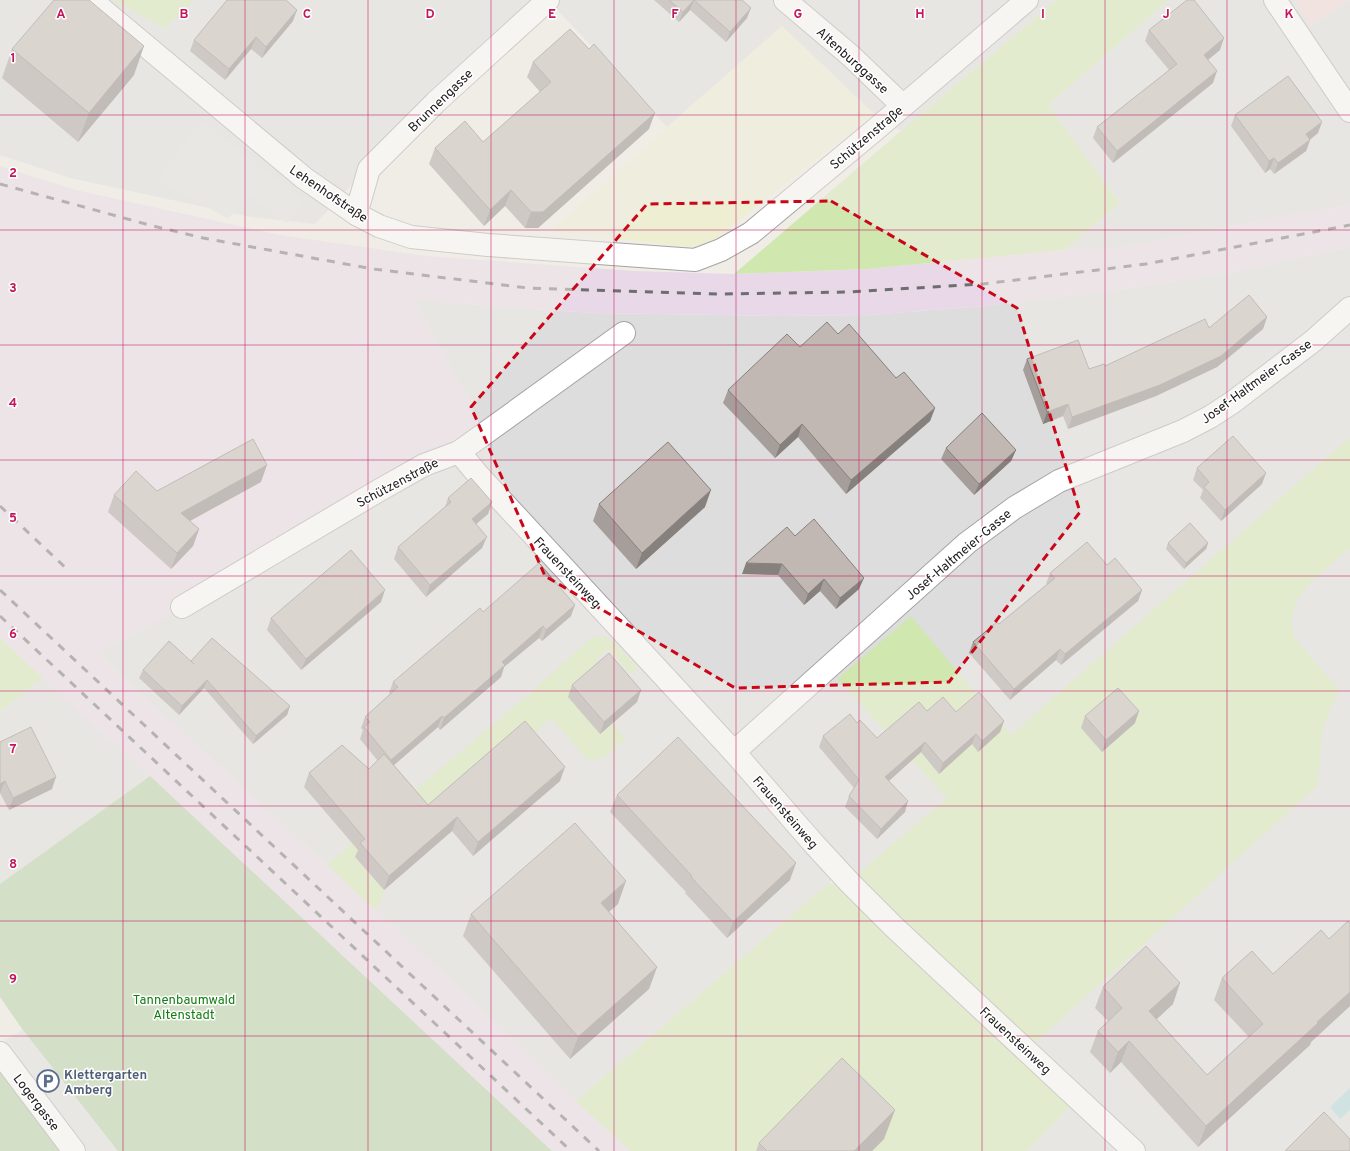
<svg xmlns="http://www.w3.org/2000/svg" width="1350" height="1151" font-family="Overpass,sans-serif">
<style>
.residential{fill:#dedddd}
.commercial{fill:#f0d7d8}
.industrial{fill:#e9d9e8}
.farmland{fill:#eeeed3}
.grass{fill:#d0e8af}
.forest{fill:#b0ce9d}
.parking{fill:#e0e0e0}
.water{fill:#a9d5dc}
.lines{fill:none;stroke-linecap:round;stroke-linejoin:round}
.minor-casing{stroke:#a4a4a4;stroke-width:24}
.minor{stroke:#fff;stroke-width:22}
.rail{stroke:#6e6e6e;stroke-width:3;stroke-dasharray:8 8;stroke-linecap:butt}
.wall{fill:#a69e9b}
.shaded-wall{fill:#87817e}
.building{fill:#c1b8b4;stroke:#87817e}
.marked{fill:none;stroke:#ca0618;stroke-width:3;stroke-dasharray:8 5;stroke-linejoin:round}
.grid{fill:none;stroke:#c2185b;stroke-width:1;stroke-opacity:0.55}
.labels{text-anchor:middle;stroke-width:3;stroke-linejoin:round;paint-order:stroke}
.street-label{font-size:13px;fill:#202020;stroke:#fff}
.park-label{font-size:13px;fill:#107d0f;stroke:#fff}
.service-label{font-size:13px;font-weight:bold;fill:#4e5e75;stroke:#fff;text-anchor:start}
.grid-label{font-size:13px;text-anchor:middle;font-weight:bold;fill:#c2185b;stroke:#fff;stroke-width:3;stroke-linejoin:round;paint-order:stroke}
</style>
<rect width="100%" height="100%" fill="#f0ede7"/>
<!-- residential -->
<g class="residential">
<polygon points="0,0 535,0 481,45 315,224 251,217 70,178 0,155"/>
<polygon points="548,0 1057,0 901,131 874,114 782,26 667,127"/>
<polygon points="1169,0 1294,0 1311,26 1350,0 1350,205 1291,215 1115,249 1064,250 1120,203 1048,105"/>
<polygon points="1350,247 1350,1151 1027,1151 1071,1105 841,873 576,1101 500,1027 327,865 127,682 99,652 182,607 486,433 413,299 503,307 594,313 781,316 868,315 986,306 1110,291 1231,272"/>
<polygon points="43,678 150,776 0,884 0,711"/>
</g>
<!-- commercial -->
<polygon class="commercial" points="1294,0 1350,0 1311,26"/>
<!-- industrial -->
<polygon class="industrial" points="0,166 76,190 280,235 426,256 635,271 734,274 867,269 1064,250 1115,249 1291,215 1350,205 1350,247 1231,272 1110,291 986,306 868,315 781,316 594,313 503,307 413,299 486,433 182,607 99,652 127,682 327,865 500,1027 630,1151 552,1151 0,638"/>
<!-- farmland -->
<polygon class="farmland" points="782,26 874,114 703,249 550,231"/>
<!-- grass -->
<g class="grass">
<polygon points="113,0 194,0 165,28"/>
<polygon points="1057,0 1169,0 1048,105 1120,203 1064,250 867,269 734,274 901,131"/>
<polygon points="1350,437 1350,548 1311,582 1296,601 1291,620 1294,637 1339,690 1323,727 1317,786 1034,1044 899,920 857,875 947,798 837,679 911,616 1011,735"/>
<path d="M 598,636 L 611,639 L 638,667 L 630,674 L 609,649 L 596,659 L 602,667 L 599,733 L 613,723 L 626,739 C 613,749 604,763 587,759 L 551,718 L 526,741 L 434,809 L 355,857 L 384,890 L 382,899 L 375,910 L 327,865 L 530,693 L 591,638 Z"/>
<polygon points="0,638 43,678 0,711"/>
<polygon points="829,883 834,884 837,886 864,913 912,956 1071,1105 1027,1151 630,1151 576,1101"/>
</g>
<!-- forest -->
<g class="forest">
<polygon points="150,776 552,1151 116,1151 62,1087 0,997 0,884"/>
<polygon points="0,1053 74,1151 0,1151"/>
</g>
<!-- parking -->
<g class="parking">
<polygon points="201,121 303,201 286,223 249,194 228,219 158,179"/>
<polygon points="23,1030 118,1151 86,1151 63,1121 5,1040"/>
</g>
<!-- water -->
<polygon class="water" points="1350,1088 1350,1110 1340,1119 1330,1107"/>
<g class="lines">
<!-- minor casing -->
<g class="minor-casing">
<g id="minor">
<polyline points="91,0 304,178 356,214 379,226 411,237 488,245 695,260 721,250 751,233 876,129 1027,0"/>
<polyline points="785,0 851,56 903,106"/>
<polyline points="1275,0 1350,111"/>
<polyline points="356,214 369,169 436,102 548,0"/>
<polyline points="459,452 479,476 734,752 814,844 850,883 894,927 1134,1151"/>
<polyline points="182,607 378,491 424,465 459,452 624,333"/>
<polyline points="734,752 967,543 1014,508 1059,481 1183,431 1210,417 1233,402 1313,341 1350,308"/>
<polyline points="0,1053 74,1151"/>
</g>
</g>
<!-- minor -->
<use href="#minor" class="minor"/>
<!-- rail -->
<g class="rail">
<polyline points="0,184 153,226 203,238 373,269 528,288 719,294 847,292 983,284 1146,264 1350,225"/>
<polyline points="0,506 67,569"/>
<polyline points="0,590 599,1151"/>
<polyline points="0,616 571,1151"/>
</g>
</g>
<!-- wall -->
<g class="wall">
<polygon points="654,0 742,0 747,18 726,42 690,10 679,22"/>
<polygon points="293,21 262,58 251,49 225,80 190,51 194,40"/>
<polygon points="1149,30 1220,50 1208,60 1213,83 1113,163 1093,138 1097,127 1169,70 1145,41"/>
<polygon points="12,49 134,75 78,142 2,78"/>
<polygon points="533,62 649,129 538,228 525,228 505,206 484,226 429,164 435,148 483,142 540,92 527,77"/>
<polygon points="1235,115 1318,133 1310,140 1306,151 1274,174 1270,169 1265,173 1231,126"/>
<polygon points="1267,317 1263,329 1217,367 1156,396 1068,429 1063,416 1043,424 1023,370 1027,359 1089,369 1105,366 1209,328"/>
<polygon points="838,334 896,378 935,408 930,421 846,494 798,437 775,458 723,403 728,390 800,347"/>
<polygon points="946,448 1016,450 1011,461 974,495 941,459"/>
<polygon points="1197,468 1262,484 1221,521 1200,498 1203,490 1193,480"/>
<polygon points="261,482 190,521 199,529 193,546 171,569 108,512 114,495"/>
<polygon points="448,498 492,502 488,514 476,524 482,548 426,597 394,559 398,547 445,507"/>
<polygon points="599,504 705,507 636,569 593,521"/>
<polygon points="795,536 859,589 836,609 820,591 804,605 778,575 742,574"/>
<polygon points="1168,543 1208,543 1206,549 1184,569 1166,549"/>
<polygon points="1107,565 1142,590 1138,601 1061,665 1056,660 1010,700 969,653 973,642 999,624 1047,584 1046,584 1050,573"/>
<polygon points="381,602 301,670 267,630 271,618"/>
<polygon points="483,612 571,616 542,641 539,638 504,667 501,677 440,730 438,727 394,765 428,805 560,781 473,856 452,831 384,890 355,857 358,850 304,787 309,773 369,769 378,761 360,739 363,730 361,728 365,717 390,694 389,693 393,682"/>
<polygon points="191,662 290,706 287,715 253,744 204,688 179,715 139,678 143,670"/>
<polygon points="572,685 641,690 637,702 600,734 568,697"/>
<polygon points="927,711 956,712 1004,721 1000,732 978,752 972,744 939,774 921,752 889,781 905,812 877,839 845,807 849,796 854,788 819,747 823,736 857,723 877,738"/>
<polygon points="1085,716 1135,723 1102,752 1081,728"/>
<polygon points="0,742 52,789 9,810 0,793"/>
<polygon points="617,795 790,880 727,938 685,893 686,892 610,812"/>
<polygon points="618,904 609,912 657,967 649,989 570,1059 463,936 471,914"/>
<polygon points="1350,924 1350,1006 1311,1042 1310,1045 1198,1147 1121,1062 1110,1073 1090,1052 1098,1031 1108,1021 1095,1008 1103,987 1173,1004 1156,1019 1207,1075 1249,1037 1214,1000 1222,978 1273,974 1329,939"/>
<polygon points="884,1139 872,1151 756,1151 759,1143"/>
</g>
<!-- shaded-wall -->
<g class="shaded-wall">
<polygon points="694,0 690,10 679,22 683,12"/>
<polygon points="751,8 747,18 726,42 730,32"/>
<polygon points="297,10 293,21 262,58 266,47"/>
<polygon points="256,37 251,49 225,80 229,69"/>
<polygon points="1224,38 1220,50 1200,66 1204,55"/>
<polygon points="144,46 134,75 78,142 89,113"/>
<polygon points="1217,71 1213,83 1113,163 1117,151"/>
<polygon points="655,113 649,129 538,228 525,228 531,212"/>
<polygon points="1322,122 1318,133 1301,146 1306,134"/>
<polygon points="1310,140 1306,151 1274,174 1278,163"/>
<polygon points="1274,158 1270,169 1265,173 1269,161"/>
<polygon points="511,190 505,206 484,226 490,210"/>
<polygon points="1267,317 1263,329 1217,367 1156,396 1068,429 1072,417"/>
<polygon points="1068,404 1063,416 1043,424 1047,412"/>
<polygon points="935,408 930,421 846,494 851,480"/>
<polygon points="802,424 798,437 775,458 780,445"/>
<polygon points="1016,450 1011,461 974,495 979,484"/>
<polygon points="267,465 261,482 175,529 181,513"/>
<polygon points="1266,473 1262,484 1221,521 1225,510"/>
<polygon points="711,490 705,507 636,569 642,553"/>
<polygon points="492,502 488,514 468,531 472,519"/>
<polygon points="199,529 193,546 171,569 177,553"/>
<polygon points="487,537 482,548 426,597 430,585"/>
<polygon points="1208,543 1206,549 1184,569 1186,563"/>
<polygon points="746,563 782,564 778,575 742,574"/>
<polygon points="864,578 859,589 836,609 840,598"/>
<polygon points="824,579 820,591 804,605 808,594"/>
<polygon points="385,590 381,602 301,670 306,659"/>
<polygon points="1142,590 1138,601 1061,665 1065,654"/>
<polygon points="575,605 571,616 542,641 546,630"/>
<polygon points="543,626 539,638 504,667 501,677 440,730 444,718 502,662"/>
<polygon points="1060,649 1056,660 1010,700 1014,689"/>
<polygon points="207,680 204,688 179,715 182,706"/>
<polygon points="641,690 637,702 600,734 604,722"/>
<polygon points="290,706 287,715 253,744 256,736"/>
<polygon points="1139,711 1135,723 1102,752 1106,740"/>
<polygon points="442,716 438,727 387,771 391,760"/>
<polygon points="1004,721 1000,732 978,752 982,741"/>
<polygon points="976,734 972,744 939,774 943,763"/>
<polygon points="925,742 921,752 881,788 885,777"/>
<polygon points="565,767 560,781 473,856 478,842"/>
<polygon points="56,777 52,789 9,810 13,798"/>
<polygon points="5,781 0,793 0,784"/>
<polygon points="908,801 905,812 877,839 881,829"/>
<polygon points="457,817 452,831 384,890 389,876"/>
<polygon points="796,863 790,880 727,938 733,922"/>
<polygon points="626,881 618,904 593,925 601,903"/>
<polygon points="657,967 649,989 570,1059 578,1037"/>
<polygon points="1180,983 1173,1004 1142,1033 1149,1011"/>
<polygon points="1350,992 1350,1006 1311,1042 1310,1045 1198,1147 1206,1126"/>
<polygon points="1129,1041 1121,1062 1110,1073 1118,1052"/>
<polygon points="895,1110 884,1139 872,1151 854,1151"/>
</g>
<!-- building -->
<g class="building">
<polygon points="54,0 89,0 144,46 89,113 12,49"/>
<polygon points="227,0 286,0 297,10 266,47 256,37 229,69 194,40"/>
<polygon points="669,0 694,0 683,12"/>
<polygon points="694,0 742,0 751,8 730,32"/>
<polygon points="1187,0 1194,0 1224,38 1204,55 1217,71 1117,151 1097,127 1177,64 1149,30"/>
<polygon points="570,29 589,49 594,44 655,113 543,212 531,212 511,190 490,210 435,148 465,121 483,142 551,82 533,62"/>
<polygon points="1288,76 1322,122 1306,134 1310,140 1278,163 1274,158 1269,161 1235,115"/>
<polygon points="1249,295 1267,317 1221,356 1160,385 1072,417 1068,404 1047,412 1027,359 1078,340 1089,369 1104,364 1105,366 1205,319 1209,328"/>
<polygon points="827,322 838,334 849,324 896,378 904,372 935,408 851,480 802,424 780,445 728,390 787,334 800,347"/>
<polygon points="982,413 1016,450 979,484 946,448"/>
<polygon points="1233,436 1266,473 1225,510 1204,487 1209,482 1197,468"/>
<polygon points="253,439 267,465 181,513 199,529 177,553 114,495 136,471 157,491"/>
<polygon points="668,442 711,490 642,553 599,504"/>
<polygon points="471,478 492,502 472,519 487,537 430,585 398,547 451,502 448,498"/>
<polygon points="814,519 864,578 840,598 824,579 808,594 782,564 746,563 787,527 795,536"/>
<polygon points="1190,523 1208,543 1186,563 1168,543"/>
<polygon points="1087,542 1107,565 1115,558 1142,590 1065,654 1060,649 1014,689 973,642 997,622 999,624 1055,578 1050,573"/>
<polygon points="351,550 385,590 306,659 271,618"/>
<polygon points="539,563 575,605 546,630 543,626 502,662 505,665 444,718 442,716 391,760 364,727 370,722 365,717 398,687 393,682 480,608 483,612"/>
<polygon points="212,638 290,706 256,736 207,680 182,706 143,670 169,641 194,664 191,661"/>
<polygon points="609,653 641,690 604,722 572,685"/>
<polygon points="1118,688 1139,711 1106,740 1085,716"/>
<polygon points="979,692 1004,721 982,741 976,734 943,763 925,742 885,777 908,801 881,829 849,796 859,780 823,736 850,714 857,723 860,720 877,738 919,702 927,711 943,697 956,712"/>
<polygon points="525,721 565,767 478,842 457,817 389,876 360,843 365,839 309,773 342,745 369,769 384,754 428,805"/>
<polygon points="31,727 56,777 13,798 5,781 0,784 0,742"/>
<polygon points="678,737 796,863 733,922 691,877 692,876 617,795"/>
<polygon points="575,823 626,881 601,903 657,967 578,1037 471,914"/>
<polygon points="1348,921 1350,924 1350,992 1317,1022 1318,1023 1206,1126 1129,1041 1118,1052 1098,1031 1122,1008 1103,987 1146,946 1180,983 1149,1011 1207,1075 1263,1024 1222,978 1252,951 1273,974 1321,930 1329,939"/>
<polygon points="842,1058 895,1110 854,1151 767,1151 759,1143"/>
<polygon points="1324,1112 1350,1139 1350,1151 1285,1151"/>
</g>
<!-- marked area -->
<path d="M0 0H1350V1151H0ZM 831,201 L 1017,308 L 1080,512 L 949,682 L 735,688 L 545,576 L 471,407 L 647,204 Z" fill="#f0ede7" fill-opacity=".55" fill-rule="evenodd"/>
<path class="marked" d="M 831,201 L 1017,308 L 1080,512 L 949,682 L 735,688 L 545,576 L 471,407 L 647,204 Z"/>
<!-- grid -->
<path class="grid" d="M 123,0 L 123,1151M 245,0 L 245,1151M 368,0 L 368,1151M 491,0 L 491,1151M 614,0 L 614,1151M 736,0 L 736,1151M 859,0 L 859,1151M 982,0 L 982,1151M 1105,0 L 1105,1151M 1227,0 L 1227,1151M 0,115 L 1350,115M 0,230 L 1350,230M 0,345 L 1350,345M 0,460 L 1350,460M 0,576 L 1350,576M 0,691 L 1350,691M 0,806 L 1350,806M 0,921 L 1350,921M 0,1036 L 1350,1036"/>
<!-- icons -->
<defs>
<g id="parking-ring" transform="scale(1.15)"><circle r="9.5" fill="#fff" stroke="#5c6f8a" stroke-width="1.5"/><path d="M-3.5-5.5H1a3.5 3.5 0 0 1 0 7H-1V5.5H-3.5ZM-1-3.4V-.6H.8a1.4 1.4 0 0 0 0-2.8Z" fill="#5c6f8a"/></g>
</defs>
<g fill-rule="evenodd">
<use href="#parking-ring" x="48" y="1081"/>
</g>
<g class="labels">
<!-- street labels -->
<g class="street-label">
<text transform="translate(853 60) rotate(42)" y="5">Altenburggasse</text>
<text transform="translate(440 100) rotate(-44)" y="5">Brunnengasse</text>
<text transform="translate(866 137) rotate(-40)" y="5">Schützenstraße</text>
<text transform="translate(329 193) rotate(34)" y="5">Lehenhofstraße</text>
<text transform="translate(1256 381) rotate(-36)" y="5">Josef-Haltmeier-Gasse</text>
<text transform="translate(397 482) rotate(-28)" y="5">Schützenstraße</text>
<text transform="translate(958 554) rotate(-40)" y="5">Josef-Haltmeier-Gasse</text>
<text transform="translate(568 572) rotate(47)" y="5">Frauensteinweg</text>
<text transform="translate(786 812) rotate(49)" y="5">Frauensteinweg</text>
<text transform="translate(1016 1040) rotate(43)" y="5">Frauensteinweg</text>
<text transform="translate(37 1102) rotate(53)" y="5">Logergasse</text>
</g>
<!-- park labels -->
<g class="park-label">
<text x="184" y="1004">Tannenbaumwald<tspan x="184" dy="15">Altenstadt</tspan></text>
</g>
<!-- service labels -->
<g class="service-label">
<text x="64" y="1079">Klettergarten<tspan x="64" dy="15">Amberg</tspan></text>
</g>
</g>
<g class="grid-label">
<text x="61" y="18">A</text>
<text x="184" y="18">B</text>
<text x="307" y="18">C</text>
<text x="430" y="18">D</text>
<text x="552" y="18">E</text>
<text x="675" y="18">F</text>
<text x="798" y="18">G</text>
<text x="920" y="18">H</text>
<text x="1043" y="18">I</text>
<text x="1166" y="18">J</text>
<text x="1289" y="18">K</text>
<text x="13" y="62">1</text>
<text x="13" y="177">2</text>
<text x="13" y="292">3</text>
<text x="13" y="407">4</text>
<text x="13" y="522">5</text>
<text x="13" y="638">6</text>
<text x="13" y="753">7</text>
<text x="13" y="868">8</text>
<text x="13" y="983">9</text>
</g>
</svg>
